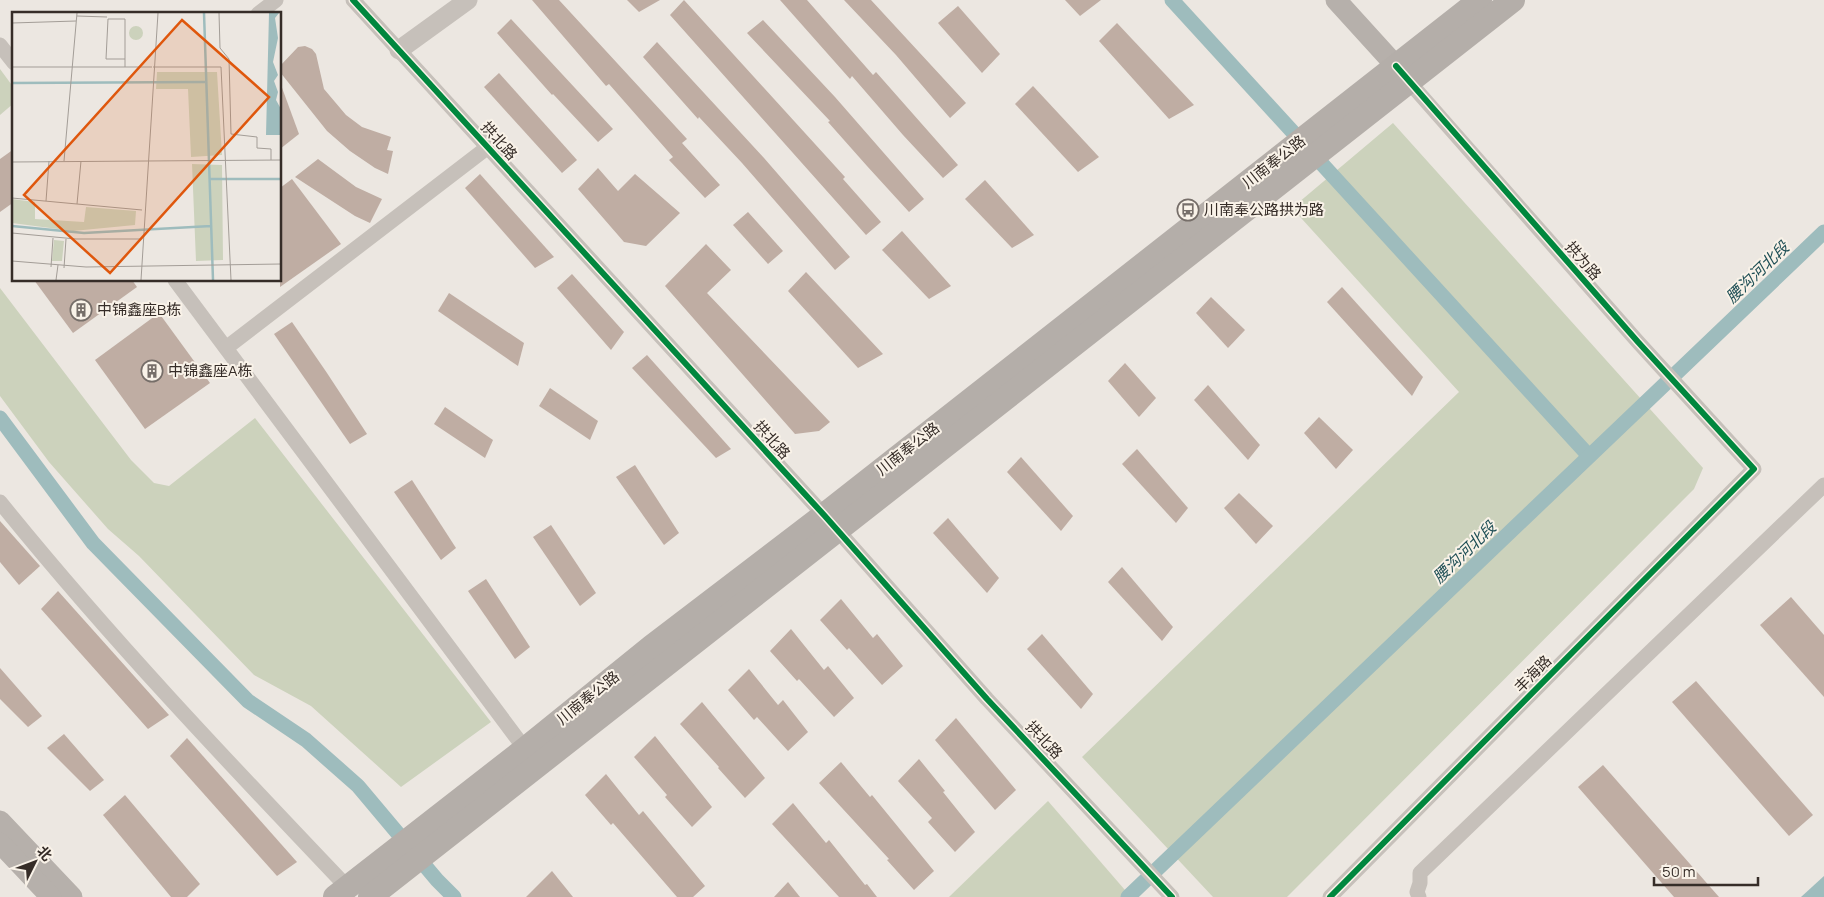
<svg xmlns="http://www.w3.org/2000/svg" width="1824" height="897" font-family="Manrope,'Noto Sans SC',sans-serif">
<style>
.green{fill:#ccd2bc}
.water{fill:#9ebcbd}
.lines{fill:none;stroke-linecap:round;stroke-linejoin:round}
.canal{stroke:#9ebcbd;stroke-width:15}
.building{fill:#bfada3}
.minor{stroke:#c6c0ba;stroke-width:15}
.tertiary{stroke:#c6c0ba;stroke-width:19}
.secondary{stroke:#b6b0ab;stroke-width:21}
.primary{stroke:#b4aea9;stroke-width:24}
.cycleway-casing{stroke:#f9f2e8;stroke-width:9}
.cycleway{stroke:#00873e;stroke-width:6}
.labels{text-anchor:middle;stroke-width:4;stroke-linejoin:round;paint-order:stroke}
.street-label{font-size:15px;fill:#362d28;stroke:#f9f2e8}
.poi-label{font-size:15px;fill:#362d28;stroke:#f9f2e8;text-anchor:start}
.water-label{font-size:16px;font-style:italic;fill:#1f4f56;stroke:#f9f2e8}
.inset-river{fill:none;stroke:#9ebcbd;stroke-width:2.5}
.inset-road{fill:none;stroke:#a39d97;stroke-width:1}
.view{fill:#df570d;fill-opacity:0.15;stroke:#df570d;stroke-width:2.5}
.inset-edge{fill:none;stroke:#362d28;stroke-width:2.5}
</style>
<rect width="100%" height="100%" fill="#ece7e1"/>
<!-- green -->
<g class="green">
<polygon points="0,69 14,88 14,103 0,115"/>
<polygon points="1393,123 1703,468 1694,489 1287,897 1213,897 1082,757 1459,392 1292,208"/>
<polygon points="0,288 131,460 154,483 169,486 255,418 491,722 401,787 311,706 254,675 139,556 108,529 49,462 0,396"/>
<polygon points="1048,801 1131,897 949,897"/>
</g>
<!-- water -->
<polygon class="water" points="1824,876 1824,897 1801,897"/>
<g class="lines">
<!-- canal -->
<g class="canal">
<polyline points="1172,0 1589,456"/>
<polyline points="0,418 93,543 248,701 306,740 358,786 437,880 454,897"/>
<polyline points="1128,897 1824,232"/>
</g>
</g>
<!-- building -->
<g class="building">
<polygon points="532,0 559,0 687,139 682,143 720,185 705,198 669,160 673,157 609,84 606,86"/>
<polygon points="627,0 660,0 639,12"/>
<polygon points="684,0 845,177 843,179 881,222 866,235 670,15"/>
<polygon points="780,0 807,0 873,75 876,72 958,165 943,178 903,135 852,76 850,79"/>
<polygon points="844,0 871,0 966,103 950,118 896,55"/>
<polygon points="1065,0 1101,0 1080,16"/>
<polygon points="958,6 1000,54 982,73 938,23"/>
<polygon points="511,19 613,129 598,142 553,94 552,95 497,33"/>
<polygon points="763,20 835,97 924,199 909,212 867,166 828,122 830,121 747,33"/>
<polygon points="1117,23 1194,105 1169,119 1099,41"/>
<polygon points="657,42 764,158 850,257 835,270 742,163 699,117 698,119 643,57"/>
<polygon points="305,46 312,49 316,54 324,89 346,115 362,127 391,137 387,150 393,151 388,174 375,168 350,151 327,131 280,72 280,66 298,47"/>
<polygon points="499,73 577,160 562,173 484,87"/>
<polygon points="280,85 281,85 299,134 280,149"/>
<polygon points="1033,86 1099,157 1078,172 1015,104"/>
<polygon points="14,149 14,202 0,212 0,159"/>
<polygon points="318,159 356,187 382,199 370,223 355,216 295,177"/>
<polygon points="598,168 618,191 635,174 680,213 646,246 624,242 578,189"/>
<polygon points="480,174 554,257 535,268 465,188"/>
<polygon points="292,179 341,244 280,287 280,188"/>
<polygon points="985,180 1034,235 1012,248 965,199"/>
<polygon points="748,212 783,251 768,264 733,225"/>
<polygon points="902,231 951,286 929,299 882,250"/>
<polygon points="706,244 731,270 707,293 830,422 819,431 795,434 665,286"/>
<polygon points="806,272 883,354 858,368 788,291"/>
<polygon points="572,274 624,332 611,350 557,288"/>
<polygon points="34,280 132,280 137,287 73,333"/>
<polygon points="1342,287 1423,377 1412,396 1327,302"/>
<polygon points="449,293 524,343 518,366 438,311"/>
<polygon points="1211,297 1245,330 1228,348 1196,313"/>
<polygon points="159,313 210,383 145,429 95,360"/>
<polygon points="292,322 327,373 367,434 350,444 274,334"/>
<polygon points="647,355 731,449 716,458 632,368"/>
<polygon points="1125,363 1156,398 1139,417 1108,381"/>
<polygon points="1208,385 1260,445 1248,460 1194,400"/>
<polygon points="550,388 598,421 590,440 539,406"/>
<polygon points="445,407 493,440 485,458 434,424"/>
<polygon points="1319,417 1353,450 1336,469 1304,433"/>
<polygon points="1137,449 1188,508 1176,523 1122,464"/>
<polygon points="1021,457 1073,516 1061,531 1007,472"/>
<polygon points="635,465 679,533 664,545 616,477"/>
<polygon points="412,480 456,548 441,560 394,492"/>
<polygon points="1239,493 1273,526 1256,544 1224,508"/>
<polygon points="948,518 999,578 987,593 933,533"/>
<polygon points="0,521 40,566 19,585 0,562"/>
<polygon points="551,525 596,593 580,606 533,537"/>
<polygon points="1122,567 1173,627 1162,641 1108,582"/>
<polygon points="486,579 530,647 515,659 468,591"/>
<polygon points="58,591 169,715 148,729 41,609"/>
<polygon points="1791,597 1824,635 1824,697 1760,625"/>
<polygon points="841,599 873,638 877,634 903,666 882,685 849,648 847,650 820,620"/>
<polygon points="791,629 824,670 828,666 854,698 834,717 799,679 797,681 770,651"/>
<polygon points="1042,634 1093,694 1081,709 1027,649"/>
<polygon points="0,668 42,716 28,727 0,699"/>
<polygon points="749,669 778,705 783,700 808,732 788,751 757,717 754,720 728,690"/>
<polygon points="1696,681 1813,815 1789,836 1672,702"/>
<polygon points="702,702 765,778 745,798 718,768 719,767 680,724"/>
<polygon points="956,718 1016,790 995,810 935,740"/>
<polygon points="64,734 104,780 90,791 47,748"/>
<polygon points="655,736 712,807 692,827 665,797 667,795 634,757"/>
<polygon points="187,738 297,862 277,876 170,756"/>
<polygon points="919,759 945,791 943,792 975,832 955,852 928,822 932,818 898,781"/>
<polygon points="841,762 870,797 872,795 934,871 914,890 887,860 889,859 819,783"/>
<polygon points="1603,765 1719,897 1674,897 1578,787"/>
<polygon points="606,774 639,815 643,811 705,886 693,897 677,897 613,823 611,825 585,795"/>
<polygon points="125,795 200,884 187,897 171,897 103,815"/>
<polygon points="793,803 826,843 829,840 865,885 867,884 877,897 839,897 772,824"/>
<polygon points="552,871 573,897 526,897"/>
<polygon points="788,882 800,897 774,897"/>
</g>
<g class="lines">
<!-- minor -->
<g class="minor">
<polyline points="353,0 824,515 987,699 1172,897"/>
<polyline points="258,14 276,0"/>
<polyline points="0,45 14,63"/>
<polyline points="175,280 525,749"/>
<polyline points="226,348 488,147"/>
<path d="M 0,502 C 109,637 228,762 347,887"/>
<polyline points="1330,897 1754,469 1638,342 1403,75"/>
<polyline points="1419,897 1417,892 1420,883 1420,873 1824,485"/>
</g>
<!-- tertiary -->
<polyline class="tertiary" points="399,50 468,0"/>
<!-- secondary -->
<g class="secondary">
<polyline points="1336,0 1396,66"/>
<polyline points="0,821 72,897"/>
<polyline points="0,843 51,897"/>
</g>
<!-- primary -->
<g class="primary">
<polyline points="335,897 525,749 651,647 824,515 1480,0"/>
<polyline points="370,897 1513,0"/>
</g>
<!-- cycleway casing -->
<g class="cycleway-casing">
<g id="cycleway">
<polyline points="353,0 824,515 987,699 1172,897"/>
<polyline points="1330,897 1754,469 1638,342 1396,66"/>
</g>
</g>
<!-- cycleway -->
<use href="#cycleway" class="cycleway"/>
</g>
<!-- icons -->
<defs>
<g id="bus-ring" transform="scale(1.125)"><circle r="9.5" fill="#f9f2e8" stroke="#766e69" stroke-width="1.5"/><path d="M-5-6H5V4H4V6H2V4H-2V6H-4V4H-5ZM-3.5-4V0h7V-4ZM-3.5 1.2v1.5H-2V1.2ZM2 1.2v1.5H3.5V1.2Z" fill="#766e69"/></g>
<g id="building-ring" transform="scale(1.125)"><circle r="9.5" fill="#f9f2e8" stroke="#766e69" stroke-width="1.5"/><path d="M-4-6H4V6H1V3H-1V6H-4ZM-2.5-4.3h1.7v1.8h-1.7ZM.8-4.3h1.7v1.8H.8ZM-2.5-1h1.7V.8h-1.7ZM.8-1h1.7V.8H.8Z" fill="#766e69"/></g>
</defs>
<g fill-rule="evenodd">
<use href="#bus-ring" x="1188" y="210"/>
<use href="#building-ring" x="81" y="310"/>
<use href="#building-ring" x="152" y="371"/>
</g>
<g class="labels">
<!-- street labels -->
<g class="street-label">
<text transform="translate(499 141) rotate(48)" y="5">拱北路</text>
<text transform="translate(1274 162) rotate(-38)" y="5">川南奉公路</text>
<text transform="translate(1583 261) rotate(49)" y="5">拱为路</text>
<text transform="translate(772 440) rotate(48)" y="5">拱北路</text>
<text transform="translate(908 449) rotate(-38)" y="5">川南奉公路</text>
<text transform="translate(1533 674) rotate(-45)" y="5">丰海路</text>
<text transform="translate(588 698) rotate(-39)" y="5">川南奉公路</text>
<text transform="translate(1044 740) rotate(47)" y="5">拱北路</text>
</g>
<!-- poi labels -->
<g class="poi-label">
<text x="1204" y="215">川南奉公路拱为路</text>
<text x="97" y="315">中锦鑫座B栋</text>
<text x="168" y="376">中锦鑫座A栋</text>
</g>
<!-- water labels -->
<g class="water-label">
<text transform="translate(1757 272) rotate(-44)" y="6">腰沟河北段</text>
<text transform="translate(1464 552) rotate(-44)" y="6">腰沟河北段</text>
</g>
</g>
<!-- overview -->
<g transform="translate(12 12)">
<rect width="269" height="269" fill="#ece7e1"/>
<path d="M117 21a7 7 0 1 1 14 0a7 7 0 1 1-14 0ZM 145,60 L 205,60 L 210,143 L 179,145 L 176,77 L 144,77 ZM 180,152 L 210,153 L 211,248 L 184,249 ZM 0,187 L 23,190 L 23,207 L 72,210 L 74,195 L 124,199 L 123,213 L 61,219 L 0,211 ZM 42,228 L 52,229 L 50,249 L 40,249 Z" fill="#ccd2bc"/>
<path d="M 257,1 L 267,1 L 263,6 L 266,26 L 261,50 L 266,63 L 262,69 L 266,80 L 264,88 L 269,97 L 269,123 L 254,123 Z" fill="#9ebcbd"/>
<path class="inset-river" d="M 192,1 L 201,268M 0,71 L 193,70M 197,167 L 269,167M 0,214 L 72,221 L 199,214"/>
<path class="inset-road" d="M 207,1 L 208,36 L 217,47 L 219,122 L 245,125 L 245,136 L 259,137 L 259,148M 65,4 L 95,5M 0,11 L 64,9M 113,47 L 94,47 L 96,7 L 113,7 L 113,55M 0,55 L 140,55M 141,55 L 209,55 L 219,268M 52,149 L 65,1M 0,150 L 269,148M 0,186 L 130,198M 34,189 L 37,149M 65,192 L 69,149M 0,221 L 64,227 L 128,227M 0,249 L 74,255 L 269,252M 39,255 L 41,226M 52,256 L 54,227M 44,268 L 46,253M 129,268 L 146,1"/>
<path class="view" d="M 170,8 L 257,85 L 98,261 L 12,183 Z"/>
<rect width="269" height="269" class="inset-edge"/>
</g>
<!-- north arrow -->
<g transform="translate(35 862) rotate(48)" stroke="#f9f2e8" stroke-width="4" paint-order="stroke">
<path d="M0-4L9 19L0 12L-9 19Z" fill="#362d28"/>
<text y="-8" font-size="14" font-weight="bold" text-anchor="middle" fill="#362d28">北</text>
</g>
<!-- scale -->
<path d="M1654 877v8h104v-8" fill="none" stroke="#362d28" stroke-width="2.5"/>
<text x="1662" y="877" font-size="15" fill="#362d28" stroke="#f9f2e8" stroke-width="4" paint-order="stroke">50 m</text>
</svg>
